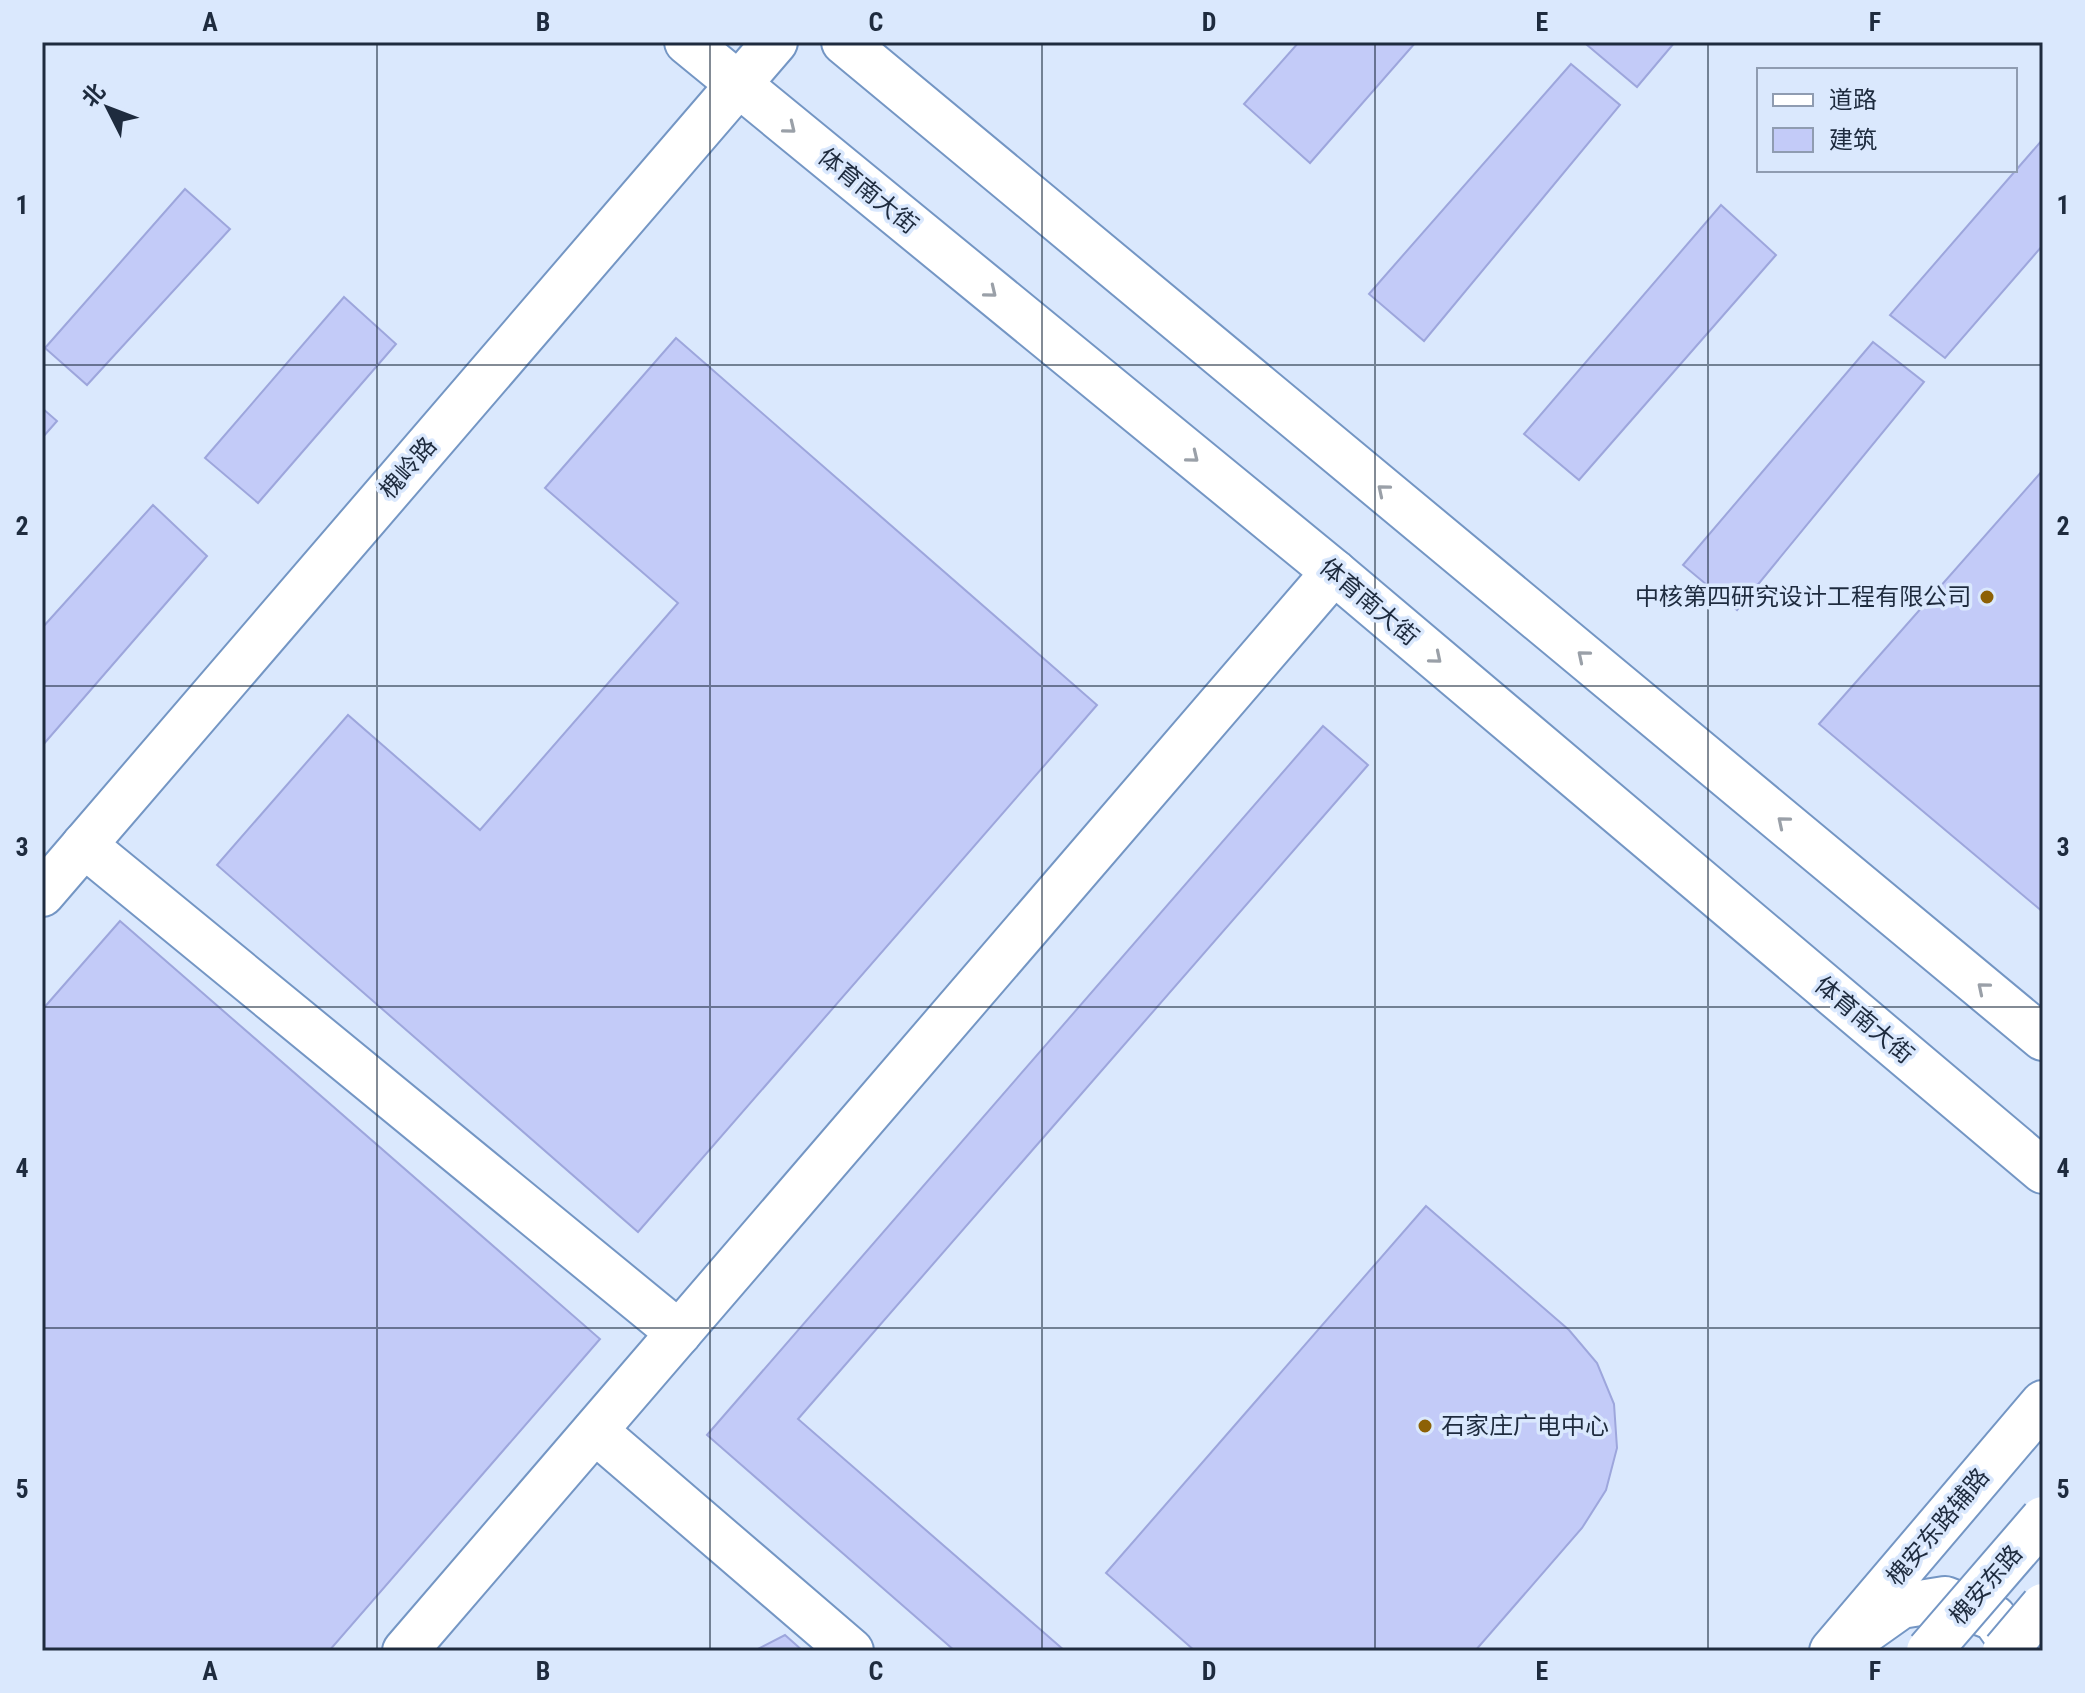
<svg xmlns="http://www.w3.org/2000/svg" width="2085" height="1693" font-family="'Roboto Condensed','Noto Sans SC',sans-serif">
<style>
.building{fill:#c3cbf8;stroke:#9da6dc;stroke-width:2}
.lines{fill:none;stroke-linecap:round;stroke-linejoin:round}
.minor-casing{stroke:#7496c4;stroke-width:48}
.major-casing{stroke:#7496c4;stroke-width:48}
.minor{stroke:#fff;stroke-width:44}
.major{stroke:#fff;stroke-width:44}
.highway-bridge-casing{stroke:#7496c4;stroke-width:48;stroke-linecap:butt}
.highway-bridge{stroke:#fff;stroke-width:44}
.oneway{stroke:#9aa0a8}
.grid{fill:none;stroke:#1e2b3e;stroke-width:2;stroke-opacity:0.55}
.poi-dot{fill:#8d6106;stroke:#dae8fd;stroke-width:3}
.labels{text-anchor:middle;stroke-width:7;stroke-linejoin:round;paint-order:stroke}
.street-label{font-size:24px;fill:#1e2b3e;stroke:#dae8fd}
.poi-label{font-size:24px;fill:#1e2b3e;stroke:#dae8fd;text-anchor:end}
.neatline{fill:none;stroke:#1e2b3e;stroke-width:3}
.grid-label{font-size:26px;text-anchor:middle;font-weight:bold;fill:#1e2b3e}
</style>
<rect width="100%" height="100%" fill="#dae8fd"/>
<!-- building -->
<g class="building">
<polygon points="1299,42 1416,42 1310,163 1244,104"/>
<polygon points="1590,42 1675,42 1637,87 1587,45"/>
<polygon points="1571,64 1620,105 1424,341 1369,294"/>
<polygon points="2043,139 2043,245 1945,358 1890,315"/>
<polygon points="185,189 230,229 87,385 45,348"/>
<polygon points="1721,205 1776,255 1579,480 1524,434"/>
<polygon points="344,297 396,344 258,503 205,458"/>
<polygon points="676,338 1097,705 638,1232 217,865 348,715 480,830 678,603 545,488"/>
<polygon points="1873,342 1924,382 1737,610 1683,565"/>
<polygon points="42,408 57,421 42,438"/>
<polygon points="2043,470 2043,912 1819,724"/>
<polygon points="153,505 207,556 42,746 42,628"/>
<polygon points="1323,726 1368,765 798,1419 1065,1651 955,1651 707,1435"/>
<polygon points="120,921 600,1339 329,1651 42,1651 42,1010"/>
<polygon points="1426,1206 1569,1330 1597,1363 1614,1404 1617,1448 1606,1490 1582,1528 1475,1651 1195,1651 1106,1573"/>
<polygon points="785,1635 803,1651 754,1651"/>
</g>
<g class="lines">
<!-- minor casing -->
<g class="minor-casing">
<g id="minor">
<polyline points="84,845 679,1333"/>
<polyline points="42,894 775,42"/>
<polyline points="595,1431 851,1651"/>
<polyline points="1846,1645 1901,1606 1945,1599 1994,1618 2018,1651"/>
<polyline points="405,1651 1334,572"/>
</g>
</g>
<!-- major casing -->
<g class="major-casing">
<g id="major">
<polyline points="687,42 1334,572 2043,1171"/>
<polyline points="844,42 2043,1038"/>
<polyline points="1832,1651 2043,1403"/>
</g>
</g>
<!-- minor -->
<use href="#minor" class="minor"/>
<!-- major -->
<use href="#major" class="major"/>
<!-- highway-bridge casing -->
<g class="highway-bridge-casing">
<g id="highway-bridge">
<polyline points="1929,1651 2043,1519"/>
<polyline points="2005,1651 2043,1606"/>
</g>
</g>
<!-- highway-bridge -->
<use href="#highway-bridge" class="highway-bridge"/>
</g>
<!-- one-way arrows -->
<defs><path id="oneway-chevron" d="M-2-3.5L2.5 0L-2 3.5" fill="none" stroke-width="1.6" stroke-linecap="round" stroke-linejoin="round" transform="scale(2)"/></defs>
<g class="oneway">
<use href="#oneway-chevron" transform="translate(790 128) rotate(39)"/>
<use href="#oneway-chevron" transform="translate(991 292) rotate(39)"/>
<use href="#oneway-chevron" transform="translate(1193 457) rotate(39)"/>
<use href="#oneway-chevron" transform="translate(1383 490) rotate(-140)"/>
<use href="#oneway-chevron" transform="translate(1583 656) rotate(-140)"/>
<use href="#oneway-chevron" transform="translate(1436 658) rotate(40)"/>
<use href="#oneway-chevron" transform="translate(1783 822) rotate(-140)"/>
<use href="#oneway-chevron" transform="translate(1983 988) rotate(-140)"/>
</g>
<!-- grid -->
<path class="grid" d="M 377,42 L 377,1651M 710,42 L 710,1651M 1042,42 L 1042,1651M 1375,42 L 1375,1651M 1708,42 L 1708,1651M 42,365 L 2043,365M 42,686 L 2043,686M 42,1007 L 2043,1007M 42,1328 L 2043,1328"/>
<!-- markers -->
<g class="poi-dot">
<circle cx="1987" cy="597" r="8"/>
<circle cx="1425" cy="1426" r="8"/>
</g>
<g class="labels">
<!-- street labels -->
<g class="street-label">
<text transform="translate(868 191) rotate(39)" y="8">体育南大街</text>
<text transform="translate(408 468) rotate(-49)" y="8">槐岭路</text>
<text transform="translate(1369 602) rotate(40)" y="8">体育南大街</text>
<text transform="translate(1864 1020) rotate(40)" y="8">体育南大街</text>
<text transform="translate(1938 1527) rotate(-50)" y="8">槐安东路辅路</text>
<text transform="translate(1986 1585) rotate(-49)" y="8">槐安东路</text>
</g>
<!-- poi labels -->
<g class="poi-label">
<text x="1971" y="605">中核第四研究设计工程有限公司</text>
<text x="1441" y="1434" text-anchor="start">石家庄广电中心</text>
</g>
</g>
<!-- border -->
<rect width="2085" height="1693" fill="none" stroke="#dae8fd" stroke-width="88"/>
<!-- legend -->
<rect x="1757" y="68" width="260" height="104" fill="#dae8fd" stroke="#8f9cb1" stroke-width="2"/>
<rect x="1773" y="94" width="40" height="12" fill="#ffffff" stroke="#8f9cb1" stroke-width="2"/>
<text x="1829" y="108" font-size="24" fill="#1e2b3e">道路</text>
<rect x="1773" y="128" width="40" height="24" fill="#c3cbf8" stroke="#8f9cb1" stroke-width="2"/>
<text x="1829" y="148" font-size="24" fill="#1e2b3e">建筑</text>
<!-- north arrow -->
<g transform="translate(108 108) rotate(312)" stroke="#dae8fd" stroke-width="6" paint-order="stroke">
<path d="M0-6L14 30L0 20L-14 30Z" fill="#1e2b3e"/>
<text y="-12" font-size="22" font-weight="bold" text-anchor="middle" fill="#1e2b3e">北</text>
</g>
<rect x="44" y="44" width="1997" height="1605" class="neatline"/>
<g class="grid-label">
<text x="210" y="31">A</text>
<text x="543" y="31">B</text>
<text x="876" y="31">C</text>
<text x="1209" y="31">D</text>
<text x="1542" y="31">E</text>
<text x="1875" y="31">F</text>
<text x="22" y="214">1</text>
<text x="2063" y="214">1</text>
<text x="22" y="535">2</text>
<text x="2063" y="535">2</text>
<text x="22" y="856">3</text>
<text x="2063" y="856">3</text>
<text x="22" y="1177">4</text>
<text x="2063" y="1177">4</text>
<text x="22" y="1498">5</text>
<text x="2063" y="1498">5</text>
<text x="210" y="1680">A</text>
<text x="543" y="1680">B</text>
<text x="876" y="1680">C</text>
<text x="1209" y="1680">D</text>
<text x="1542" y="1680">E</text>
<text x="1875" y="1680">F</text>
</g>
</svg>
